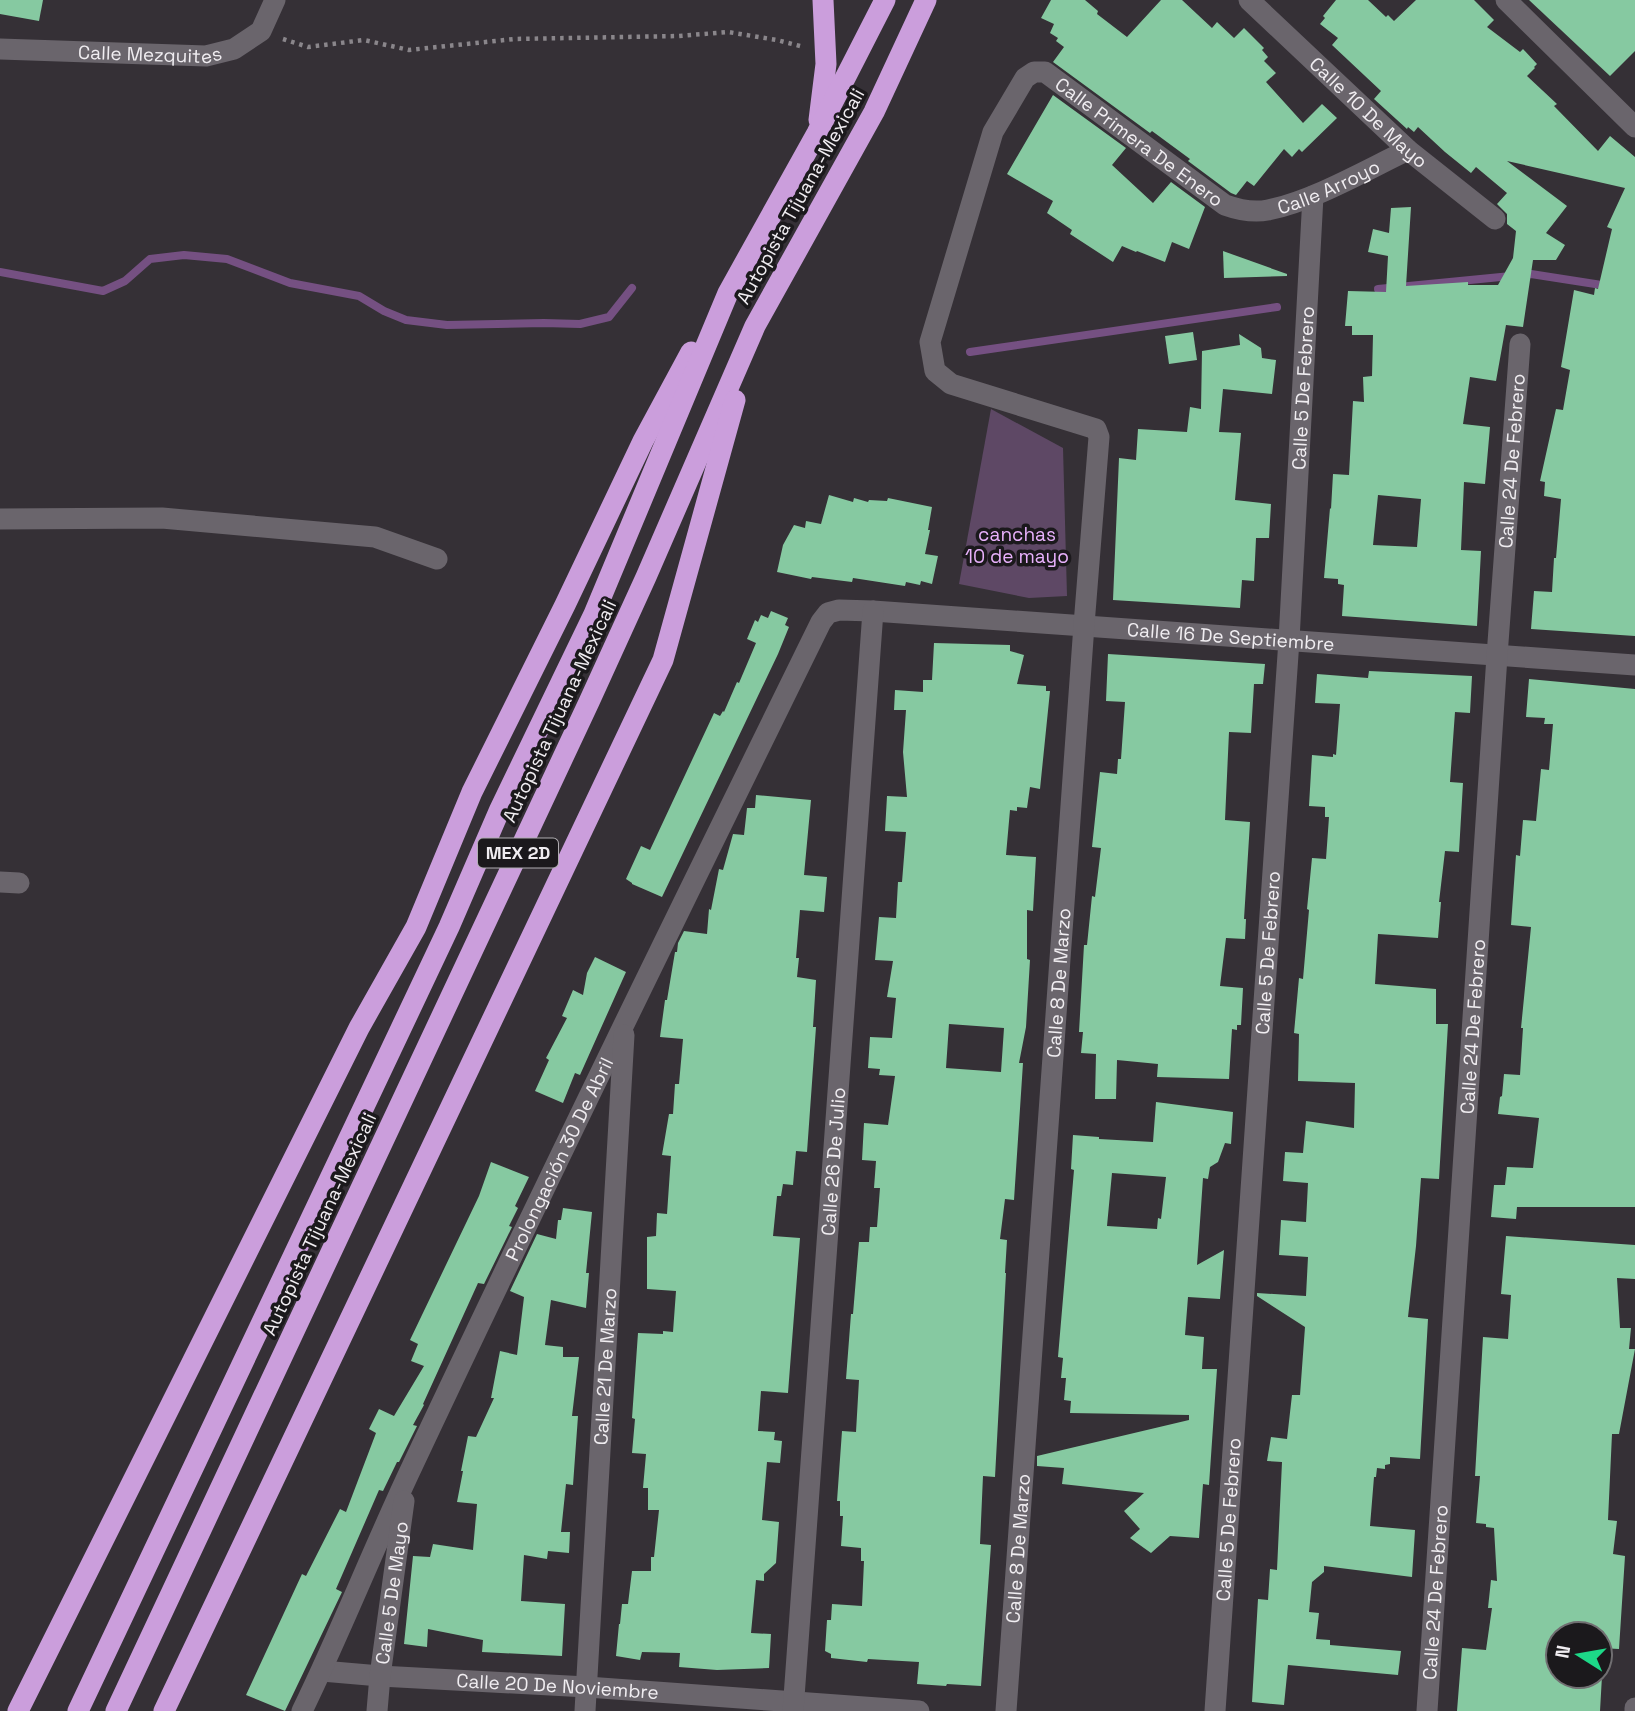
<svg xmlns="http://www.w3.org/2000/svg" width="1635" height="1711" font-family="'Space Grotesk',sans-serif">
<style>
.green{fill:#5e4865}
.lines{fill:none;stroke-linecap:round;stroke-linejoin:round}
.stream{stroke:#755082;stroke-width:8}
.building{fill:#86c9a1;fill-rule:evenodd}
.path{stroke:#8a868b;stroke-width:4.5;stroke-dasharray:3.5 5;stroke-linecap:butt}
.street{stroke:#6a656c;stroke-width:21}
.highway{stroke:#cb9edc;stroke-width:21}
.labels{text-anchor:middle;stroke-width:7;stroke-linejoin:round;paint-order:stroke}
.shield{fill:#1b191c;stroke:#b0adb1;stroke-width:2}
.shield-label{font-size:18px;font-weight:bold;fill:#f0edf1}
.street-label{font-size:19px;fill:#f0edf1;stroke:#1b191c}
.park-label{font-size:19px;fill:#e9b2fd;stroke:#1b191c}
</style>
<rect width="100%" height="100%" fill="#353036"/>
<!-- green -->
<polygon class="green" points="991,409 1063,448 1067,596 1029,598 959,584"/>
<g class="lines">
<!-- stream -->
<g class="stream">
<polyline points="0,272 103,291 125,281 150,259 184,255 227,259 290,283 359,296 384,311 406,320 447,325 544,323 580,324 609,317 632,288"/>
<polyline points="1523,275 1531,274 1608,286"/>
<polyline points="1378,289 1511,276"/>
<polyline points="970,352 1277,307"/>
</g>
</g>
<!-- building -->
<g class="building">
<polygon points="0,0 43,0 39,21 0,14"/>
<polygon points="1051,0 1085,0 1098,11 1097,14 1127,37 1161,0 1182,0 1212,28 1217,22 1234,38 1244,28 1264,48 1262,50 1268,57 1264,61 1276,73 1266,82 1303,123 1322,104 1337,118 1302,152 1299,149 1292,157 1284,149 1254,186 1247,181 1236,195 1231,193 1188,161 1190,159 1152,131 1150,133 1053,62 1064,47 1056,41 1058,38 1050,33 1054,24 1041,18"/>
<path d="M 1336,0 L 1368,0 L 1386,17 L 1388,15 L 1394,21 L 1416,0 L 1474,0 L 1494,20 L 1487,27 L 1520,52 L 1523,49 L 1537,64 L 1534,67 L 1535,68 L 1527,76 L 1557,104 L 1554,106 L 1598,151 L 1610,136 L 1635,157 L 1635,636 L 1531,629 L 1534,591 L 1552,592 L 1554,558 L 1556,558 L 1561,499 L 1544,496 L 1545,482 L 1540,481 L 1556,409 L 1563,410 L 1570,370 L 1561,367 L 1574,290 L 1594,295 L 1595,288 L 1598,289 L 1612,229 L 1607,227 L 1625,188 L 1507,161 L 1567,206 L 1546,233 L 1565,245 L 1556,260 L 1533,260 L 1523,327 L 1506,325 L 1496,381 L 1470,377 L 1463,424 L 1490,427 L 1485,484 L 1464,482 L 1461,550 L 1481,551 L 1477,626 L 1342,616 L 1344,585 L 1338,584 L 1338,579 L 1324,578 L 1330,508 L 1331,509 L 1333,474 L 1349,475 L 1353,401 L 1364,402 L 1363,377 L 1372,376 L 1373,335 L 1352,335 L 1352,326 L 1345,326 L 1348,291 L 1386,292 L 1388,256 L 1368,252 L 1373,229 L 1389,233 L 1391,208 L 1411,207 L 1406,286 L 1468,282 L 1468,285 L 1498,285 L 1513,258 L 1516,231 L 1507,224 L 1507,214 L 1497,204 L 1507,193 L 1476,167 L 1471,173 L 1445,152 L 1418,127 L 1414,132 L 1408,127 L 1407,129 L 1374,99 L 1381,91 L 1332,45 L 1338,38 L 1320,24 L 1325,18 L 1323,16 ZM 1378,495 L 1421,499 L 1417,547 L 1373,545 Z"/>
<polygon points="1529,0 1635,0 1635,51 1610,76"/>
<polygon points="1053,95 1126,148 1112,165 1153,203 1171,182 1205,207 1189,249 1172,242 1165,262 1137,251 1136,252 1122,246 1113,262 1070,234 1072,230 1047,213 1053,201 1007,174"/>
<polygon points="1223,251 1287,274 1287,276 1224,278"/>
<polygon points="1193,332 1197,360 1169,364 1165,336"/>
<polygon points="1239,334 1261,348 1262,358 1276,360 1272,394 1223,389 1219,432 1241,433 1235,500 1271,504 1269,538 1256,538 1254,581 1242,580 1240,608 1113,600 1119,458 1136,460 1138,429 1187,432 1190,407 1201,409 1202,351 1240,345"/>
<polygon points="829,495 853,502 854,498 868,502 869,500 887,501 888,498 932,507 928,530 930,530 925,554 938,556 932,584 921,581 920,585 906,582 905,586 853,578 852,582 812,577 811,579 777,572 783,545 794,525 805,528 806,521 821,524"/>
<polygon points="771,611 788,618 785,625 789,627 778,654 662,897 632,884 632,883 626,879 641,846 650,850 714,713 720,716 723,711 724,712 737,682 739,683 756,643 747,639 755,620 758,622 761,615 768,618"/>
<path d="M 934,643 L 1010,645 L 1010,651 L 1024,655 L 1017,684 L 1046,686 L 1046,691 L 1050,691 L 1040,789 L 1030,787 L 1027,808 L 1017,807 L 1017,811 L 1010,810 L 1006,855 L 1036,857 L 1033,911 L 1027,910 L 1027,959 L 1030,960 L 1026,1027 L 1019,1063 L 1023,1063 L 1014,1200 L 1005,1199 L 1000,1239 L 1007,1240 L 1005,1273 L 1006,1273 L 995,1477 L 983,1476 L 980,1544 L 991,1545 L 981,1686 L 947,1684 L 946,1686 L 917,1684 L 919,1662 L 868,1659 L 867,1662 L 831,1658 L 831,1654 L 825,1651 L 827,1620 L 831,1620 L 832,1604 L 862,1606 L 864,1561 L 861,1561 L 861,1548 L 841,1546 L 843,1516 L 840,1516 L 840,1501 L 837,1501 L 842,1431 L 856,1432 L 859,1380 L 846,1379 L 851,1314 L 853,1314 L 859,1242 L 869,1242 L 870,1227 L 877,1227 L 880,1188 L 874,1188 L 876,1161 L 862,1160 L 864,1123 L 888,1125 L 895,1076 L 879,1075 L 880,1069 L 868,1068 L 870,1037 L 892,1038 L 896,998 L 887,997 L 893,961 L 875,960 L 879,917 L 896,918 L 898,882 L 902,882 L 906,832 L 885,831 L 887,796 L 907,797 L 903,752 L 906,710 L 894,710 L 895,690 L 923,692 L 923,680 L 932,680 ZM 949,1024 L 1004,1028 L 1001,1072 L 946,1068 Z"/>
<polygon points="1108,654 1265,664 1263,684 1254,684 1251,733 1229,732 1225,820 1250,822 1244,919 1246,919 1245,939 1226,938 1220,986 1243,988 1241,1025 1237,1025 1237,1030 1232,1029 1229,1079 1157,1077 1158,1064 1117,1060 1116,1099 1095,1099 1096,1054 1081,1053 1083,1032 1079,1032 1084,945 1087,945 1092,896 1095,897 1101,848 1092,847 1100,772 1117,774 1118,759 1121,759 1125,702 1106,701"/>
<polygon points="1369,671 1472,676 1470,713 1455,712 1450,782 1463,783 1459,852 1445,851 1439,902 1441,902 1438,938 1378,934 1375,984 1436,989 1436,1024 1448,1024 1439,1179 1421,1178 1416,1246 1408,1317 1428,1319 1420,1459 1390,1457 1390,1464 1385,1465 1385,1469 1377,1468 1376,1477 1374,1477 1370,1526 1415,1530 1412,1577 1324,1566 1324,1572 1312,1582 1309,1612 1319,1613 1316,1639 1330,1640 1330,1645 1401,1651 1398,1675 1288,1665 1284,1705 1252,1702 1258,1599 1268,1600 1270,1569 1277,1570 1282,1462 1267,1461 1271,1437 1287,1439 1292,1395 1300,1395 1305,1327 1257,1296 1257,1293 1306,1296 1308,1257 1279,1255 1281,1220 1306,1222 1308,1183 1283,1181 1285,1152 1303,1153 1306,1121 1354,1128 1355,1083 1298,1081 1299,1034 1294,1033 1299,978 1303,979 1309,910 1307,909 1312,858 1326,859 1329,817 1325,817 1325,807 1309,806 1312,755 1333,757 1333,754 1336,755 1340,704 1315,703 1317,674 1368,678"/>
<polygon points="1529,679 1635,689 1635,1207 1517,1207 1516,1219 1491,1217 1494,1185 1505,1185 1507,1167 1533,1168 1539,1118 1498,1114 1500,1097 1502,1096 1504,1074 1520,1075 1523,1028 1521,1028 1531,927 1511,925 1516,855 1520,856 1523,820 1536,821 1541,769 1549,770 1553,724 1544,724 1545,718 1526,717"/>
<polygon points="756,795 811,800 804,875 827,877 824,912 800,910 796,958 799,958 797,977 816,980 813,1027 816,1027 807,1152 796,1151 793,1185 783,1184 781,1196 777,1196 773,1236 800,1238 788,1393 761,1391 758,1431 775,1432 774,1440 782,1441 780,1463 767,1462 762,1520 779,1522 776,1563 764,1574 764,1581 756,1580 751,1633 771,1634 769,1668 717,1670 679,1667 680,1653 642,1652 640,1660 616,1656 619,1624 620,1624 622,1604 628,1604 632,1571 651,1571 651,1557 654,1557 659,1510 648,1510 648,1488 643,1488 646,1454 632,1453 635,1419 632,1418 638,1333 663,1334 663,1331 673,1332 676,1291 647,1289 647,1237 656,1236 657,1213 667,1214 671,1156 662,1155 669,1114 673,1114 675,1084 679,1084 683,1039 660,1037 665,1000 667,1000 675,952 677,952 678,943 684,931 707,934 709,909 711,910 719,869 723,870 733,834 744,835 747,808 755,808"/>
<polygon points="595,957 626,972 580,1075 575,1073 563,1103 535,1091 549,1060 546,1058 567,1018 562,1016 573,990 583,995 587,973"/>
<path d="M 1156,1102 L 1233,1112 L 1231,1144 L 1225,1143 L 1218,1162 L 1210,1167 L 1208,1179 L 1203,1178 L 1197,1265 L 1224,1250 L 1220,1299 L 1188,1297 L 1185,1335 L 1204,1337 L 1202,1369 L 1217,1369 L 1209,1485 L 1203,1484 L 1199,1538 L 1170,1536 L 1151,1553 L 1130,1538 L 1140,1529 L 1124,1511 L 1144,1493 L 1062,1484 L 1064,1468 L 1037,1466 L 1037,1456 L 1189,1420 L 1189,1415 L 1070,1413 L 1071,1401 L 1064,1400 L 1066,1378 L 1061,1378 L 1063,1358 L 1058,1357 L 1074,1170 L 1071,1169 L 1073,1135 L 1099,1137 L 1099,1139 L 1153,1142 ZM 1112,1173 L 1166,1177 L 1161,1219 L 1158,1218 L 1157,1229 L 1107,1226 Z"/>
<polygon points="491,1162 529,1177 515,1206 518,1208 509,1226 512,1227 484,1284 478,1283 423,1404 424,1405 413,1425 417,1426 399,1462 397,1462 383,1491 379,1490 336,1589 342,1592 285,1711 246,1695 302,1574 306,1576 340,1509 346,1512 376,1433 369,1429 379,1409 394,1416 424,1366 411,1361 418,1344 410,1340 479,1196"/>
<polygon points="563,1208 592,1212 586,1273 589,1273 586,1308 551,1300 545,1345 563,1347 563,1357 579,1357 572,1416 578,1416 573,1485 566,1484 561,1532 570,1532 569,1553 548,1551 547,1559 524,1555 521,1601 565,1604 562,1656 482,1652 483,1640 428,1629 427,1647 404,1644 413,1556 430,1557 433,1544 473,1550 477,1504 457,1502 463,1471 461,1471 468,1436 476,1437 494,1398 491,1398 500,1351 517,1355 524,1297 510,1291 537,1234 556,1239 558,1220 561,1220"/>
<polygon points="1506,1236 1635,1245 1635,1279 1617,1278 1620,1328 1631,1328 1629,1349 1635,1349 1619,1434 1612,1434 1608,1520 1617,1521 1613,1554 1625,1556 1619,1649 1600,1648 1600,1634 1558,1634 1558,1676 1602,1676 1600,1711 1457,1711 1462,1648 1486,1650 1492,1608 1488,1608 1491,1580 1497,1581 1494,1528 1486,1527 1486,1524 1476,1523 1480,1476 1475,1476 1483,1337 1508,1339 1511,1295 1501,1294"/>
</g>
<g class="lines">
<!-- path -->
<polyline class="path" points="283,39 308,47 364,40 409,50 514,39 679,36 728,32 777,40 804,47"/>
<!-- street -->
<g class="street">
<path id="s1" d="M 1249,0 L 1408,150 L 1495,219"/>
<polyline points="1506,0 1635,127"/>
<path id="s2" d="M 0,49 L 206,56 L 234,49 L 261,31 L 275,0"/>
<polyline points="0,519 162,518 375,537 437,559"/>
<polyline points="0,882 19,883"/>
<path id="s3" d="M 322,1671 L 380,1676 L 587,1687 L 919,1711"/>
<path id="s4" d="M 302,1711 C 340,1633 372,1552 409,1473 C 543,1188 682,905 821,622 L 828,613 L 839,610 L 873,611 L 1635,665"/>
<path id="s5" d="M 377,1711 L 380,1676 L 404,1501"/>
<path id="s6" d="M 585,1711 L 624,1035"/>
<path id="s7" d="M 793,1711 L 873,611"/>
<path id="s8" d="M 1006,1711 L 1084,625 L 1099,437 L 1096,429 L 951,384 L 935,371 L 930,342 L 993,132 L 1025,78 L 1034,72 L 1045,72 L 1225,205 C 1239,210 1253,213 1268,210 C 1313,201 1366,170 1408,150"/>
<path id="s9" d="M 1215,1711 L 1289,640 L 1313,196"/>
<path id="s10" d="M 1427,1711 L 1497,656 L 1520,344"/>
<polyline points="1635,1711 1635,1708"/>
</g>
<!-- highway -->
<g class="highway">
<polyline points="819,120 826,64 823,0"/>
<polyline points="18,1711 359,1028 416,927 472,792 565,605 643,441 691,352"/>
<polyline points="78,1711 449,927 500,809 594,614 728,293 817,133 885,0"/>
<polyline points="116,1711 589,702 646,577 755,326 874,112 926,0"/>
<polyline points="164,1711 663,660 735,400"/>
</g>
</g>
<g class="labels">
<!-- shield labels -->
<rect class="shield" x="478" y="838.5" width="80" height="29" rx="5"/>
<g class="shield-label">
<text x="518" y="859">MEX 2D</text>
</g>
<!-- street labels -->
<g class="street-label">
<text dy="7" stroke="none"><textPath href="#s2" startOffset="150">Calle Mezquites</textPath></text>
<text dy="7" stroke="none"><textPath href="#s1" startOffset="164">Calle 10 De Mayo</textPath></text>
<text dy="7" stroke="none"><textPath href="#s8" startOffset="1909">Calle Primera De Enero</textPath></text>
<text dy="7" stroke="none"><textPath href="#s8" startOffset="2124">Calle Arroyo</textPath></text>
<text transform="translate(800 196) rotate(-61)" y="7">Autopista Tijuana-Mexicali</text>
<text dy="7" stroke="none"><textPath href="#s9" startOffset="1326">Calle 5 De Febrero</textPath></text>
<text dy="7" stroke="none"><textPath href="#s10" startOffset="1253">Calle 24 De Febrero</textPath></text>
<text dy="7" stroke="none"><textPath href="#s4" startOffset="1622">Calle 16 De Septiembre</textPath></text>
<text transform="translate(559 711) rotate(-65)" y="7">Autopista Tijuana-Mexicali</text>
<text dy="7" stroke="none"><textPath href="#s9" startOffset="760">Calle 5 De Febrero</textPath></text>
<text dy="7" stroke="none"><textPath href="#s8" startOffset="730">Calle 8 De Marzo</textPath></text>
<text dy="7" stroke="none"><textPath href="#s10" startOffset="686">Calle 24 De Febrero</textPath></text>
<text dy="7" stroke="none"><textPath href="#s4" startOffset="609">Prolongación 30 De Abril</textPath></text>
<text dy="7" stroke="none"><textPath href="#s7" startOffset="551">Calle 26 De Julio</textPath></text>
<text transform="translate(319 1224) rotate(-65)" y="7">Autopista Tijuana-Mexicali</text>
<text dy="7" stroke="none"><textPath href="#s6" startOffset="345">Calle 21 De Marzo</textPath></text>
<text dy="7" stroke="none"><textPath href="#s9" startOffset="192">Calle 5 De Febrero</textPath></text>
<text dy="7" stroke="none"><textPath href="#s8" startOffset="163">Calle 8 De Marzo</textPath></text>
<text dy="7" stroke="none"><textPath href="#s10" startOffset="119">Calle 24 De Febrero</textPath></text>
<text dy="7" stroke="none"><textPath href="#s5" startOffset="119">Calle 5 De Mayo</textPath></text>
<text dy="7" stroke="none"><textPath href="#s3" startOffset="236">Calle 20 De Noviembre</textPath></text>
</g>
<!-- park labels -->
<g class="park-label">
<text x="1017" y="541">canchas<tspan x="1017" dy="22">10 de mayo</tspan></text>
</g>
</g>
<!-- north arrow -->
<g transform="translate(1579 1655) rotate(281)"><circle r="33" fill="#1b191c" stroke="#706e71" stroke-width="2"/>
<path d="M0-5L12 26L0 18L-12 26Z" fill="#1dd988"/>
<text y="-10" font-size="19" font-weight="bold" text-anchor="middle" fill="#f0edf1">N</text>
</g>
</svg>
